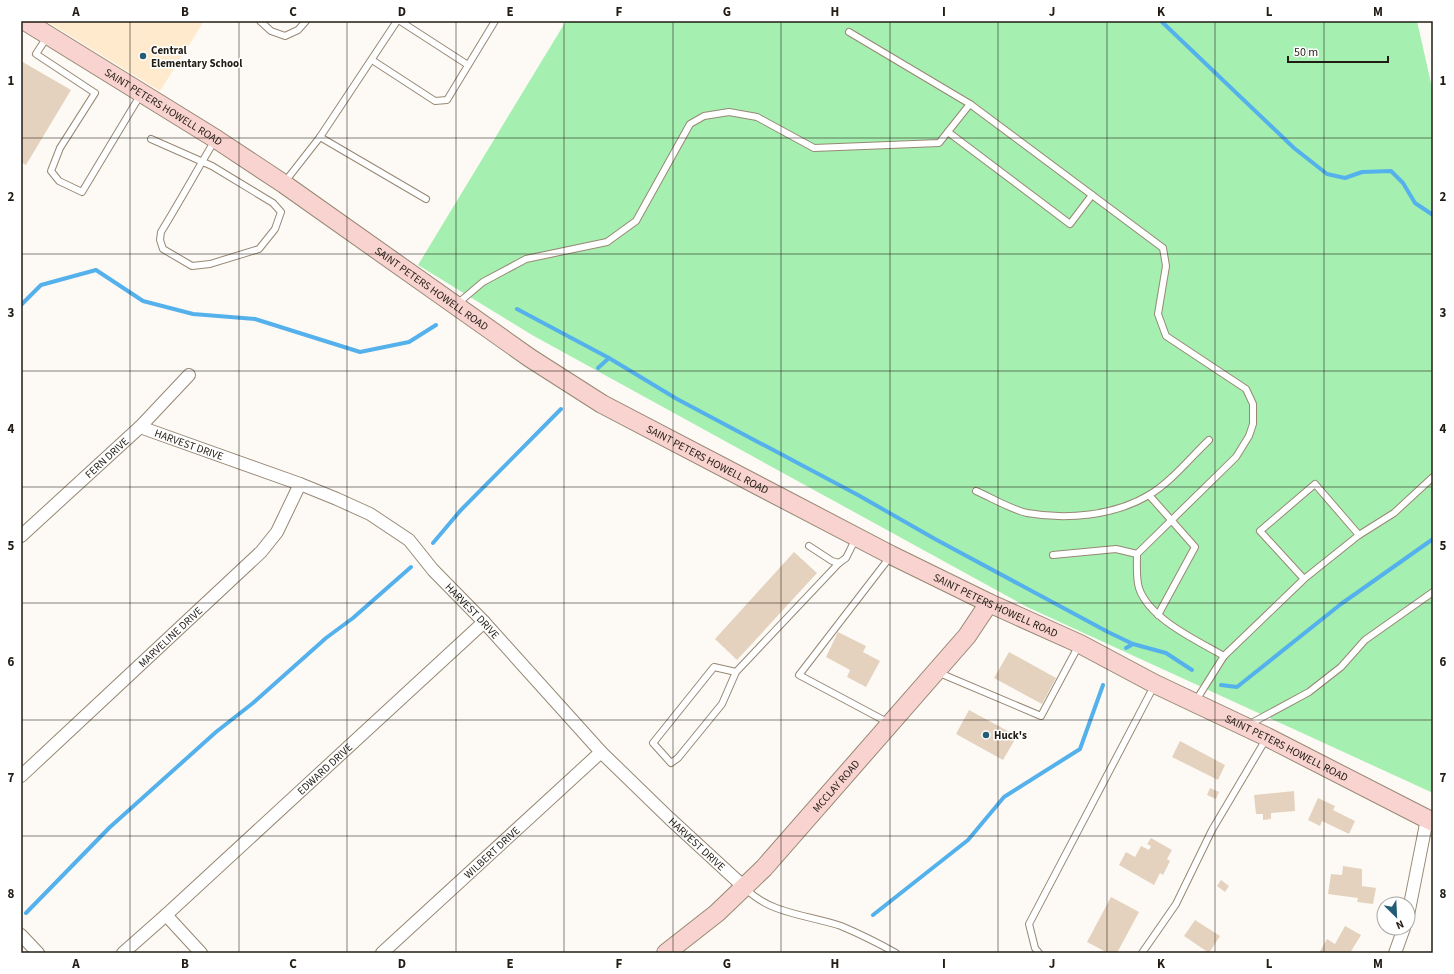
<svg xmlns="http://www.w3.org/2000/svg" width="1454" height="974" font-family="'Source Sans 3',sans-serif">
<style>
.built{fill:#ffeacd}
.green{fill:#a5efb0}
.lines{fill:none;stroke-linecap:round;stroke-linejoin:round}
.stream{stroke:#55b1ec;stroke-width:4}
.building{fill:#e4d2be}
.service-casing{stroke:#978874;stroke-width:8}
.minor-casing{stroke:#978874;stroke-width:14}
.secondary-casing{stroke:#978874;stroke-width:20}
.service{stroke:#fff;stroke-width:6}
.minor{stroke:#fff;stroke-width:12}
.secondary{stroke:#f8d3cf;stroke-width:18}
.grid{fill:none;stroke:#211c14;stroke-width:1;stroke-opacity:0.55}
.poi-dot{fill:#225d75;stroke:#fff;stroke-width:1.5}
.labels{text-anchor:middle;stroke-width:3;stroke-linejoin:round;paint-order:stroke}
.poi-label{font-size:11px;font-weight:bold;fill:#211c14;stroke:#fff;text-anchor:start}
.street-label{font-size:11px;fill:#211c14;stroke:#fff}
.neatline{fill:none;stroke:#211c14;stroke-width:1.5}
.grid-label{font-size:13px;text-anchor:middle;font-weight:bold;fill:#211c14}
</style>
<rect width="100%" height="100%" fill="#fdfaf5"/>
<!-- built -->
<polygon class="built" points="46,21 204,21 160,91"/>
<!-- green -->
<polygon class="green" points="566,21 1417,21 1433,92 1433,793 1027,607 532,335 418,265"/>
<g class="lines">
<!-- stream -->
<g class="stream">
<polyline points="1161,21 1294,148 1327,174 1345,178 1362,172 1391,171 1403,183 1415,203 1433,215"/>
<polyline points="21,305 41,285 96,270 143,301 193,314 255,319 360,352 409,342 436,325"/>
<polyline points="517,309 609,358 677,399 858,495 935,539 1108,632 1133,644 1166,653 1192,670"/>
<polyline points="598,368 609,358"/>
<polyline points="433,543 460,511 561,409"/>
<polyline points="1126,648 1133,644"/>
<polyline points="1221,685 1237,687 1341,604 1433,539"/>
<polyline points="26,913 109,828 216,732 253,703 326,638 353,618 411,567"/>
<polyline points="873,915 968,840 1004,797 1080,749 1103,685"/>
</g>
</g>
<!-- building -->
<g class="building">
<polygon points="21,61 71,90 26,165 21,162"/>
<polygon points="794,552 817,573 737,660 715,639"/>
<polygon points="838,632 866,646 863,652 880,661 866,687 847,677 850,670 826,657"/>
<polygon points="1009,652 1056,678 1042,704 994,678"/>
<polygon points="969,710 1017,736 1003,760 956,734"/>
<polygon points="1180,741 1225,765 1218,780 1172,757"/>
<polygon points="1210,788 1219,792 1216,799 1207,795"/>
<polygon points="1294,791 1295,811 1271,813 1271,819 1263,820 1263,814 1256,814 1254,795"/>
<polygon points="1318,798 1335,806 1333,810 1355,821 1349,834 1322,821 1320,826 1308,820"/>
<polygon points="1151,838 1172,850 1167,859 1170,861 1163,875 1160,873 1154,885 1119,865 1126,852 1135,857 1141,846 1149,850 1151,846 1147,844"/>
<polygon points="1343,866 1362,869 1362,886 1376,888 1373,904 1357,902 1358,898 1328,894 1331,874 1342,875"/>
<polygon points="1221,880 1229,886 1225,892 1217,886"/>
<polygon points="1111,897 1139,912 1117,953 1108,953 1087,942"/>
<polygon points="1195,920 1220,936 1209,953 1184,936"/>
<polygon points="1345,926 1361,935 1350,953 1319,953 1327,939 1335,944"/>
</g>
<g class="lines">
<!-- service casing -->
<g class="service-casing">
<g id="service">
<polyline points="260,21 271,31 285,36 298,30 306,21"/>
<polyline points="400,21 468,65"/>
<polyline points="849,32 970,104"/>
<polyline points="47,37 36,54 95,93 60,148 51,171 59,181 82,192 141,94"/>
<polyline points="372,60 435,101 447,100 495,21"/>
<polyline points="948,132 1070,224 1092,195"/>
<polyline points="320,137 397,21"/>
<path d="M 151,139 L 212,166 L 273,203 L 281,212 L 275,229 L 259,249 L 210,264 L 192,266 L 163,249 L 160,240 L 161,232 C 180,201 197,170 215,140"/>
<polyline points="284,183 320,137 426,199"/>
<path d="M 457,304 L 483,282 L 526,259 L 607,242 L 636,221 L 690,124 L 704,116 L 729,112 L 757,117 L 814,148 L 939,143 L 970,104 L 1163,248 L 1166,266 L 1158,314 L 1166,336 L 1246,389 L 1253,404 L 1253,424 L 1249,436 L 1236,457 L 1137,554 C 1137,565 1136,579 1139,588 C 1149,619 1198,641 1224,656"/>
<path d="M 976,491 C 992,498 1010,509 1027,513 C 1066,520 1114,516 1149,495 C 1171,482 1190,458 1209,440"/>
<polyline points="1149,495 1195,547 1158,615"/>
<polyline points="1359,535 1394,513 1433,477"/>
<polyline points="809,546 832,561 839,563 846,558 856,538"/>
<polyline points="1053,555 1116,549 1137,554"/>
<polyline points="736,672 714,667 653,743 671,763 678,758 722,704 736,672 839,563"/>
<polyline points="937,672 1041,716 1079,645"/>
<polyline points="1195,702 1224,656 1304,579 1359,535 1315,484 1260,531 1304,579"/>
<polyline points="889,723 799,675 890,557"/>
<polyline points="1248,725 1309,692 1341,667 1365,640 1433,592"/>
<path d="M 745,888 C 770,914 808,915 841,926 C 860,934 878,943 896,953"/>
<polyline points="1039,953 1035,948 1029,924 1154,686"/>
<polyline points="1142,953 1176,904 1212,830 1266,739"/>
</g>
</g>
<!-- minor casing -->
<g class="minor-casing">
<g id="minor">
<path id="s1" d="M 140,427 L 300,484 L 337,499 L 370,514 L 409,540 L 433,570 L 484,622 L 601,752 L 669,818 L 744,887"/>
<path id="s2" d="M 21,536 L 140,427 L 189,375"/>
<path id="s3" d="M 21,776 L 261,552 L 277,532 L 300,484"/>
<polyline points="166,915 201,953"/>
<polyline points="1408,915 1427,819"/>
<polyline points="21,935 38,953"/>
<path id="s4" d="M 123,953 L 166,915 L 484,622"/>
<path id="s5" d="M 382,953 L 601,752"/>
<polyline points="1395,953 1404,928"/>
</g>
</g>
<!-- secondary casing -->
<g class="secondary-casing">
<g id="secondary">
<path id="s6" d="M 25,21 L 216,139 L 284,184 L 530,358 L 602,404 L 891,555 L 989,603 L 1080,644 L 1155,684 L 1267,737 L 1433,822"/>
<path id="s7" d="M 666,953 L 717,913 L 764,868 L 967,636 L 989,603"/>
</g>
</g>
<!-- service -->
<use href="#service" class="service"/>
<!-- minor -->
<use href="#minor" class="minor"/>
<!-- secondary -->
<use href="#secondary" class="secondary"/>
</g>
<!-- grid -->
<path class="grid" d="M 130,21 L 130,953M 239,21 L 239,953M 347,21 L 347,953M 456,21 L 456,953M 564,21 L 564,953M 673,21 L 673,953M 781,21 L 781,953M 890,21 L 890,953M 998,21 L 998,953M 1107,21 L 1107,953M 1215,21 L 1215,953M 1324,21 L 1324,953M 21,138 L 1433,138M 21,254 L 1433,254M 21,371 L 1433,371M 21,487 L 1433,487M 21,603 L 1433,603M 21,720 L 1433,720M 21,836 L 1433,836"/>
<!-- markers -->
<g class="poi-dot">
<circle cx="143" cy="56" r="4"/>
<circle cx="986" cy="735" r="4"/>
</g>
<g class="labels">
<!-- poi labels -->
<g class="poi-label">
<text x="151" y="54">Central<tspan x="151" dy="13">Elementary School</tspan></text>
<text x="994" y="739">Huck's</text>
</g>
<!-- street labels -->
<g class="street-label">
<text dy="4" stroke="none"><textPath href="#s6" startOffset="163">SAINT PETERS HOWELL ROAD</textPath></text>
<text dy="4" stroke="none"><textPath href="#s6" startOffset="487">SAINT PETERS HOWELL ROAD</textPath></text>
<text dy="4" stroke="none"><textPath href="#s1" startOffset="52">HARVEST DRIVE</textPath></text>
<text dy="4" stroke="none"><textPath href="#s2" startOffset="116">FERN DRIVE</textPath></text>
<text dy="4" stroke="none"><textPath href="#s6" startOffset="812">SAINT PETERS HOWELL ROAD</textPath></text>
<text dy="4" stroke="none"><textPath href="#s6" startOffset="1135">SAINT PETERS HOWELL ROAD</textPath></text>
<text dy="4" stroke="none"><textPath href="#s1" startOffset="388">HARVEST DRIVE</textPath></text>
<text dy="4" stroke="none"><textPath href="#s3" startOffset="204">MARVELINE DRIVE</textPath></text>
<text dy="4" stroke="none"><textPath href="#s6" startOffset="1459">SAINT PETERS HOWELL ROAD</textPath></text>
<text dy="4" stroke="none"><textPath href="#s4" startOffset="273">EDWARD DRIVE</textPath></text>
<text dy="4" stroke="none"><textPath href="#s7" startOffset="239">MCCLAY ROAD</textPath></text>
<text dy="4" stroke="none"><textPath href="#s1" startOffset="712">HARVEST DRIVE</textPath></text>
<text dy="4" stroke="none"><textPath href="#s5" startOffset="149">WILBERT DRIVE</textPath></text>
</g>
</g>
<!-- border -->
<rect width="1454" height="974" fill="none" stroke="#ffffff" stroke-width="44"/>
<!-- north arrow -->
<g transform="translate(1396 916) rotate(156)"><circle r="19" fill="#ffffff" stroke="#a6a4a1"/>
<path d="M0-3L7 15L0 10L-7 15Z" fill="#225d75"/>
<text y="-6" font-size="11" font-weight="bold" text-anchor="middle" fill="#211c14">N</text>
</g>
<!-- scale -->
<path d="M1288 56v6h100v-6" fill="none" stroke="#211c14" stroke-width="2"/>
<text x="1294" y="56" font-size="12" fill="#211c14" stroke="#ffffff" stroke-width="3" paint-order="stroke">50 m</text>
<rect x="22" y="22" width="1410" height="930" class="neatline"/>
<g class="grid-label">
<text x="76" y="16">A</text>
<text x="185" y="16">B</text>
<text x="293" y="16">C</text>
<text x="402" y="16">D</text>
<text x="510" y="16">E</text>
<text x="619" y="16">F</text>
<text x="727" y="16">G</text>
<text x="835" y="16">H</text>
<text x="944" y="16">I</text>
<text x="1052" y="16">J</text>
<text x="1161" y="16">K</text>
<text x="1269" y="16">L</text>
<text x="1378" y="16">M</text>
<text x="11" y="85">1</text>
<text x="1443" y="85">1</text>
<text x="11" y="201">2</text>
<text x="1443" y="201">2</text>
<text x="11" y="317">3</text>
<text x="1443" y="317">3</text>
<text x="11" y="433">4</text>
<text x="1443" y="433">4</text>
<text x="11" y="550">5</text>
<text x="1443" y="550">5</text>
<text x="11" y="666">6</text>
<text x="1443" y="666">6</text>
<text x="11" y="782">7</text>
<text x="1443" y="782">7</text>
<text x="11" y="898">8</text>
<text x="1443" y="898">8</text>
<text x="76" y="968">A</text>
<text x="185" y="968">B</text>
<text x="293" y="968">C</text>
<text x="402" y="968">D</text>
<text x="510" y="968">E</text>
<text x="619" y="968">F</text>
<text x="727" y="968">G</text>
<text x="835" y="968">H</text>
<text x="944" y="968">I</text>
<text x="1052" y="968">J</text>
<text x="1161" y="968">K</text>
<text x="1269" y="968">L</text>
<text x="1378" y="968">M</text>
</g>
</svg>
